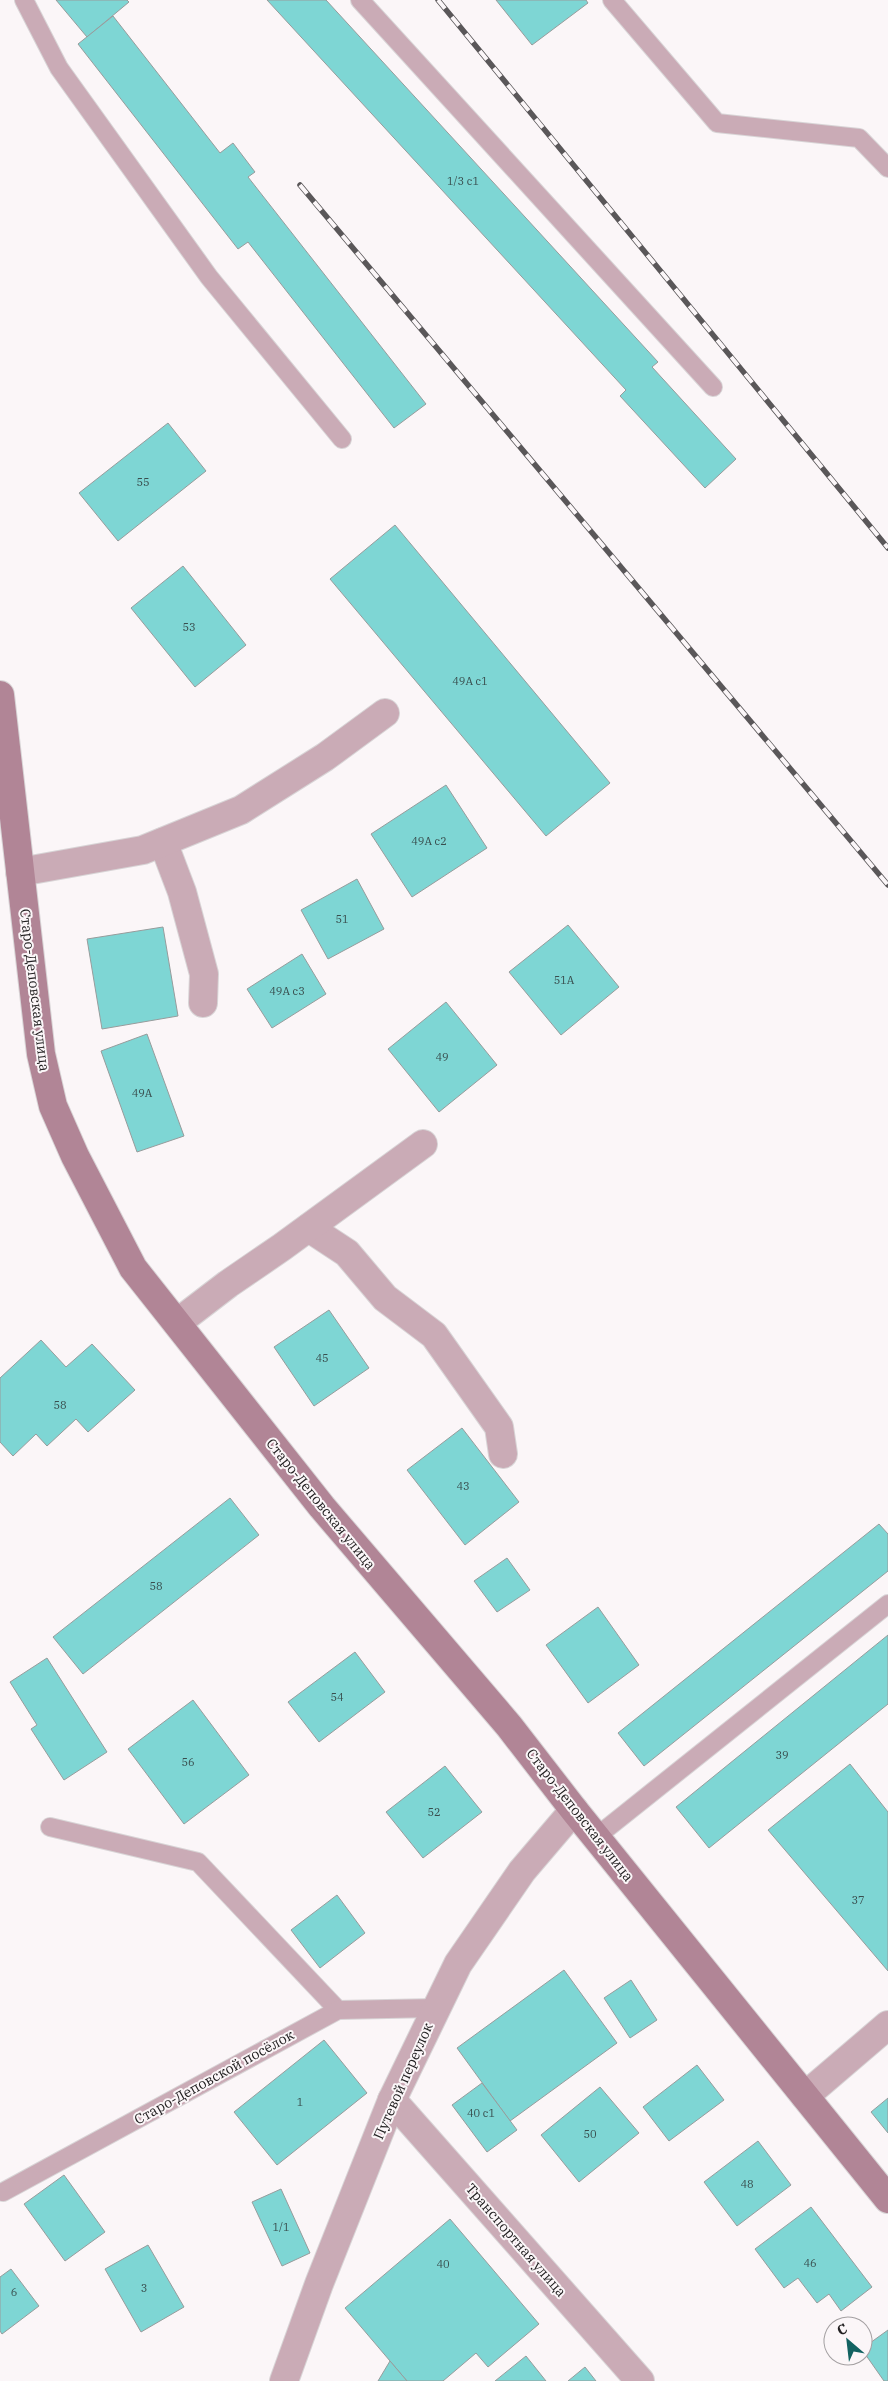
<svg xmlns="http://www.w3.org/2000/svg" width="888" height="2381" font-family="'IBM Plex Serif',serif">
<style>
.building{fill:#7ed6d4;stroke:#979c9c}
.lines{fill:none;stroke-linecap:round;stroke-linejoin:round}
.service-casing{stroke:#d8d4d6;stroke-width:20}
.minor-casing{stroke:#d8d4d6;stroke-width:30}
.tertiary-casing{stroke:#d8d4d6;stroke-width:30}
.secondary-casing{stroke:#d8d4d6;stroke-width:30}
.service{stroke:#caabb6;stroke-width:18}
.minor{stroke:#caabb6;stroke-width:28}
.tertiary{stroke:#caabb6;stroke-width:28}
.secondary{stroke:#b18596;stroke-width:28}
.rail-casing{stroke:#5a5759;stroke-width:5.5}
.rail{stroke:#fbf6f8;stroke-width:4;stroke-dasharray:11;stroke-linecap:butt}
.labels{text-anchor:middle;stroke-width:4;stroke-linejoin:round;paint-order:stroke}
.number-label{font-size:11px;fill:#394e4e}
.street-label{font-size:14px;fill:#222021;stroke:#fbf6f8}
</style>
<rect width="100%" height="100%" fill="#fbf6f8"/>
<!-- building -->
<g class="building">
<polygon points="56,0 127,0 129,2 87,37"/>
<polygon points="267,0 326,0 658,362 652,367 736,459 705,488 620,396 626,390"/>
<polygon points="496,0 586,0 588,3 532,45"/>
<polygon points="113,16 220,153 233,143 255,172 248,177 426,404 394,428 248,242 238,249 78,44"/>
<polygon points="168,423 206,471 118,541 79,493"/>
<polygon points="395,525 610,783 546,836 330,579"/>
<polygon points="183,566 246,645 195,687 131,608"/>
<polygon points="446,785 487,848 412,897 371,834"/>
<polygon points="357,879 384,929 328,959 301,910"/>
<polygon points="568,925 619,987 561,1035 509,972"/>
<polygon points="163,927 178,1016 102,1029 87,939"/>
<polygon points="302,954 326,994 272,1028 247,989"/>
<polygon points="446,1002 497,1065 439,1112 388,1049"/>
<polygon points="147,1034 184,1136 137,1152 101,1051"/>
<polygon points="329,1310 369,1368 314,1406 274,1347"/>
<polygon points="41,1340 66,1367 92,1344 135,1390 88,1432 76,1419 47,1446 36,1434 13,1456 0,1442 0,1378"/>
<polygon points="462,1428 519,1502 465,1545 407,1470"/>
<polygon points="230,1498 259,1535 83,1674 53,1637"/>
<polygon points="879,1524 888,1534 888,1571 644,1766 618,1733"/>
<polygon points="507,1558 530,1590 497,1612 474,1581"/>
<polygon points="598,1607 639,1665 588,1703 546,1645"/>
<polygon points="888,1635 888,1704 709,1848 676,1807"/>
<polygon points="355,1652 385,1692 319,1742 288,1702"/>
<polygon points="47,1658 107,1752 64,1780 31,1729 37,1725 10,1682"/>
<polygon points="193,1700 249,1775 184,1824 128,1749"/>
<polygon points="850,1764 888,1812 888,1971 768,1830"/>
<polygon points="445,1766 482,1812 423,1858 386,1812"/>
<polygon points="337,1895 365,1933 320,1968 291,1930"/>
<polygon points="564,1970 617,2043 510,2121 457,2048"/>
<polygon points="631,1980 657,2020 630,2038 604,1998"/>
<polygon points="324,2040 367,2093 277,2165 234,2112"/>
<polygon points="697,2065 724,2100 669,2141 643,2107"/>
<polygon points="482,2083 517,2130 487,2152 452,2105"/>
<polygon points="600,2087 639,2133 579,2182 541,2135"/>
<polygon points="888,2098 888,2133 871,2112"/>
<polygon points="758,2141 791,2185 737,2226 704,2182"/>
<polygon points="64,2175 105,2232 65,2261 24,2204"/>
<polygon points="281,2189 310,2253 282,2266 252,2202"/>
<polygon points="811,2207 872,2287 841,2311 829,2294 817,2303 798,2278 784,2288 755,2249"/>
<polygon points="450,2219 539,2324 488,2367 476,2353 443,2381 407,2381 345,2308"/>
<polygon points="148,2245 184,2307 141,2332 105,2269"/>
<polygon points="11,2269 39,2306 2,2334 0,2331 0,2277"/>
<polygon points="888,2330 888,2381 884,2381 863,2351 863,2348"/>
<polygon points="526,2356 546,2381 495,2381"/>
<polygon points="390,2361 407,2381 378,2381"/>
<polygon points="585,2367 596,2381 568,2381"/>
</g>
<g class="lines">
<!-- service casing -->
<g class="service-casing">
<g id="service">
<polyline points="24,0 59,68 209,277 342,439"/>
<polyline points="360,0 713,387"/>
<polyline points="612,0 717,123 859,138 888,168"/>
<polyline points="50,1827 198,1862 338,2010"/>
<polyline points="596,1837 888,1604"/>
<polyline points="3,2192 338,2010 436,2008"/>
</g>
</g>
<!-- minor casing -->
<g class="minor-casing">
<g id="minor">
<polyline points="163,842 182,892 204,974 203,1003"/>
<polyline points="20,872 143,850 241,810 325,757 385,713"/>
<polyline points="309,1228 347,1253 385,1298 434,1335 499,1427 503,1454"/>
<polyline points="177,1323 228,1284 282,1247 423,1144"/>
<polyline points="805,2096 888,2025"/>
<polyline points="392,2100 640,2381"/>
</g>
</g>
<!-- tertiary casing -->
<g class="tertiary-casing">
<polyline id="tertiary" points="284,2381 319,2284 392,2100 458,1964 522,1871 574,1810"/>
</g>
<!-- secondary casing -->
<g class="secondary-casing">
<polyline id="secondary" points="0,695 41,1054 53,1106 75,1156 133,1268 322,1507 509,1726 574,1810 888,2199"/>
</g>
<!-- service -->
<use href="#service" class="service"/>
<!-- minor -->
<use href="#minor" class="minor"/>
<!-- tertiary -->
<use href="#tertiary" class="tertiary"/>
<!-- secondary -->
<use href="#secondary" class="secondary"/>
<!-- rail casing -->
<g class="rail-casing">
<g id="rail">
<polyline points="438,0 888,548"/>
<polyline points="300,185 888,885"/>
</g>
</g>
<!-- rail -->
<use href="#rail" class="rail"/>
</g>
<g class="labels">
<!-- number labels -->
<g class="number-label">
<text x="463" y="185">1/3 с1</text>
<text x="143" y="486">55</text>
<text x="189" y="631">53</text>
<text x="470" y="685">49А с1</text>
<text x="429" y="845">49А с2</text>
<text x="342" y="923">51</text>
<text x="564" y="984">51А</text>
<text x="287" y="995">49А с3</text>
<text x="442" y="1061">49</text>
<text x="142" y="1097">49А</text>
<text x="322" y="1362">45</text>
<text x="60" y="1409">58</text>
<text x="463" y="1490">43</text>
<text x="156" y="1590">58</text>
<text x="337" y="1701">54</text>
<text x="782" y="1759">39</text>
<text x="188" y="1766">56</text>
<text x="434" y="1816">52</text>
<text x="858" y="1904">37</text>
<text x="300" y="2106">1</text>
<text x="481" y="2117">40 с1</text>
<text x="590" y="2138">50</text>
<text x="747" y="2188">48</text>
<text x="281" y="2231">1/1</text>
<text x="810" y="2267">46</text>
<text x="443" y="2268">40</text>
<text x="144" y="2292">3</text>
<text x="14" y="2296">6</text>
</g>
<!-- street labels -->
<g class="street-label">
<text transform="translate(35 990) rotate(83)" y="5">Старо-Деповская улица</text>
<text transform="translate(321 1504) rotate(51)" y="5">Старо-Деповская улица</text>
<text transform="translate(580 1815) rotate(52)" y="5">Старо-Деповская улица</text>
<text transform="translate(214 2077) rotate(-29)" y="5">Старо-Деповской посёлок</text>
<text transform="translate(403 2081) rotate(-66)" y="5">Путевой переулок</text>
<text transform="translate(516 2240) rotate(49)" y="5">Транспортная улица</text>
</g>
</g>
<!-- north arrow -->
<g transform="translate(848 2341) rotate(332)"><circle r="24" fill="#fbf6f8" stroke="#a4a0a2"/>
<path d="M0-4L9 19L0 12L-9 19Z" fill="#126261"/>
<text y="-8" font-size="14" font-weight="bold" text-anchor="middle" fill="#222021">С</text>
</g>
</svg>
